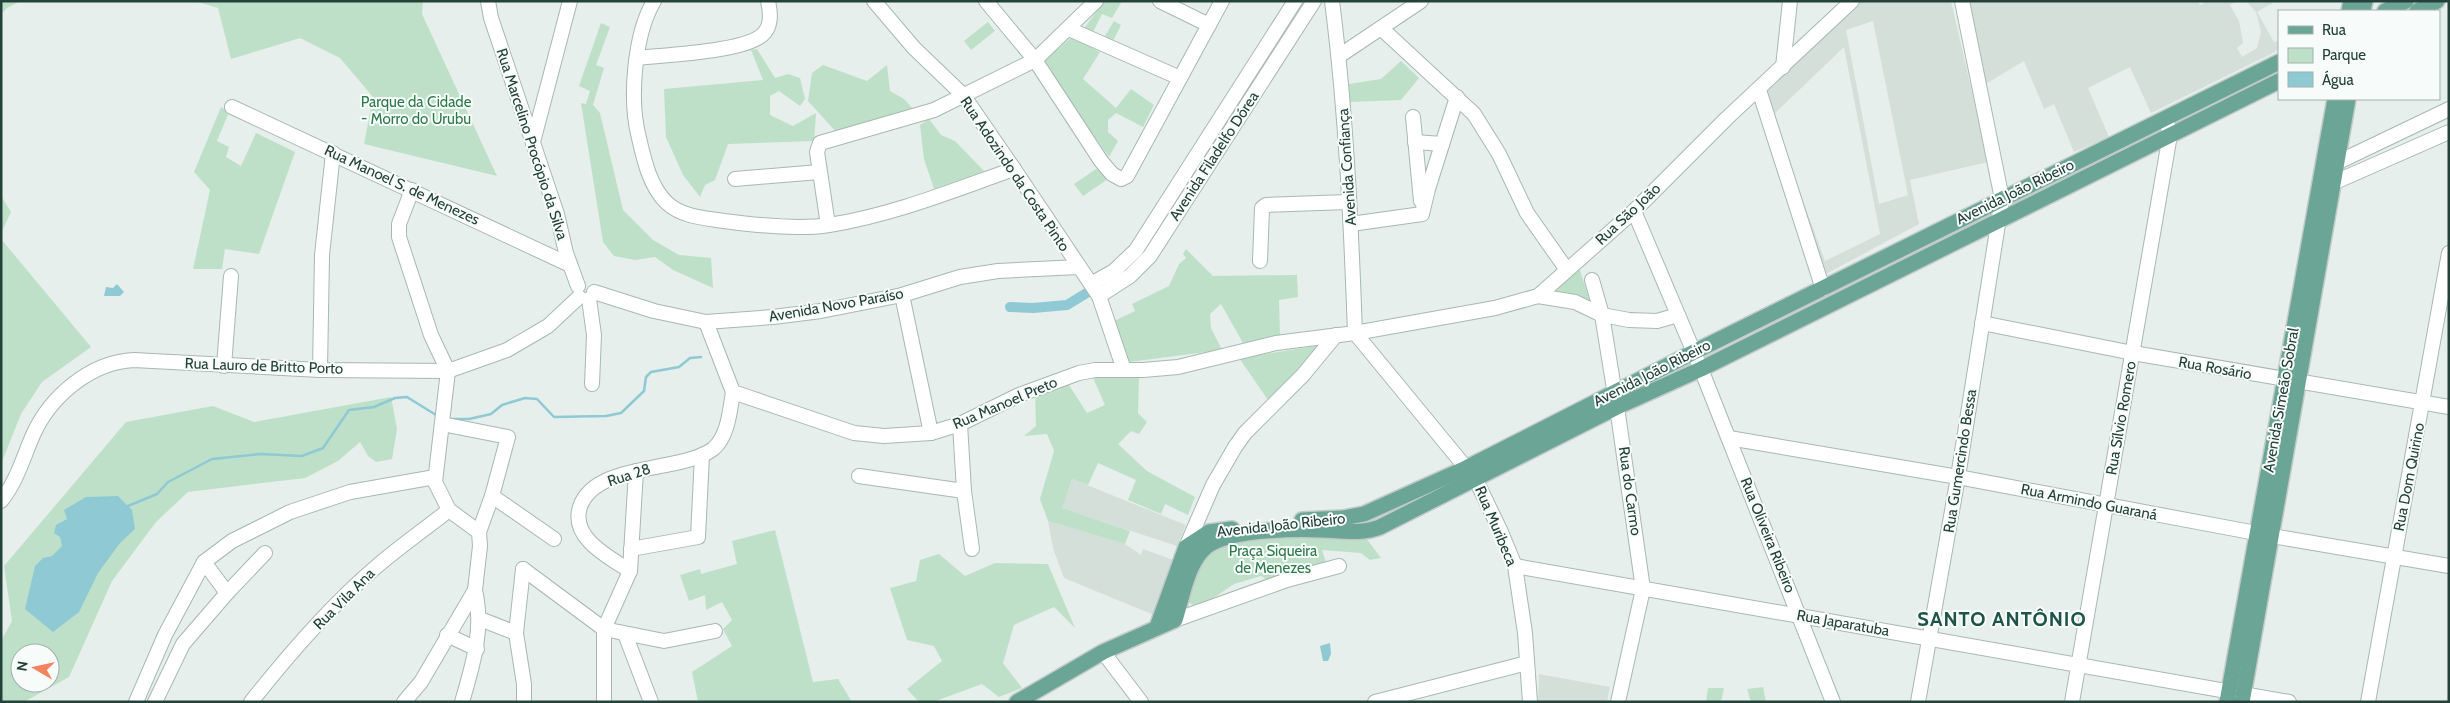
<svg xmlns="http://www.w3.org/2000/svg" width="2450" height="703" font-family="Cabin,sans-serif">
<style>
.built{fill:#d4dfda;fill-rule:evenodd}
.green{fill:#bfe0c8;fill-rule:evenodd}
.water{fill:#8ec9d4}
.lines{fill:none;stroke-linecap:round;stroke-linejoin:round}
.stream{stroke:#8ec9d4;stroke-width:2.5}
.canal{stroke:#8ec9d4;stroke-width:10}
.minor-casing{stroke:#a8b8b2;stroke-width:16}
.major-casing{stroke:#c2cac8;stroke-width:18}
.minor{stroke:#fff;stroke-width:14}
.major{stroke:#6aa596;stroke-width:15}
.labels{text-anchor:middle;stroke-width:4;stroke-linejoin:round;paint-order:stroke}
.park-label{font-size:15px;fill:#2d7a4b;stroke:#f7fbf9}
.street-label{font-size:15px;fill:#24423a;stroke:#f7fbf9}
.district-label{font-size:20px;font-weight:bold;letter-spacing:1px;fill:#1f5548;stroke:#f7fbf9}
</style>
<rect width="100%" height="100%" fill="#e6efeb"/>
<!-- built -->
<g class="built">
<path d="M 1861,1 L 1951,1 L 1988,162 L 1910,180 L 1919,224 L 1826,274 L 1763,95 L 1833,25 ZM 1873,21 L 1908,195 L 1879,204 L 1846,30 ZM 1844,47 L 1880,234 L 1825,261 L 1772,116 Z"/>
<polygon points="1967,1 2198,1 2200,5 2207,1 2237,1 2230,5 2239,21 2243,43 2237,48 2242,57 2257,48 2261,32 2256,12 2246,1 2276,1 2257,12 2274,42 2279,41 2279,50 2151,113 2130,67 2088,88 2109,137 2074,152 2054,104 2044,109 2024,61 1982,86"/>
<polygon points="1072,479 1186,525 1177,546 1061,508"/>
<polygon points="1048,521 1125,544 1141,555 1143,549 1173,560 1154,615 1064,578 1053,548"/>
<polygon points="1539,674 1610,687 1607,702 1538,702"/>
</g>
<!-- green -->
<g class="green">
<polygon points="1,1 20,1 7,8 1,14"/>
<polygon points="195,1 423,1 422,14 497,176 364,144 373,97 340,58 300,38 231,59 218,8"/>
<polygon points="1104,1 1122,1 1112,18 1102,14 1093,32 1083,30"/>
<polygon points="1114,21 1121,25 1113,41 1105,36"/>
<polygon points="988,22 995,31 971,50 964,41"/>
<polygon points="601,23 610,27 596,65 604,68 593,105 600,113 623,210 653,240 679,255 711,258 713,288 673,270 655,257 635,260 614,256 603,242 581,103 586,104 590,91 579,86"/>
<polygon points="1072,37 1100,52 1083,79 1116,108 1131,89 1154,105 1143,127 1116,113 1108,120 1108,132 1118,141 1109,157 1042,62"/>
<polygon points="757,49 775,78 788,74 800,78 805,99 800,106 779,91 770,96 770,115 793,126 816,113 814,141 728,144 715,180 705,185 700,197 683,175 666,137 664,89 763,80 751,50"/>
<polygon points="1401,61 1419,78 1401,100 1350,102 1349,84 1381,79"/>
<polygon points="823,65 867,81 887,65 890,91 904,99 915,111 838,134 808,101 812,73"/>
<polygon points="221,107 229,112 217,141 229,147 226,157 241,166 256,133 295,152 259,254 225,249 222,269 193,269 210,190 194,172"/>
<polygon points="929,119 941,135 955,141 985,172 934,189 924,159 920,125"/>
<polygon points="1099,167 1108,179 1083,196 1074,184"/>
<polygon points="1,196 11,212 1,233"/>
<polygon points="1,239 91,347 42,382 21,414 1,464"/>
<polygon points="1186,249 1213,276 1297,275 1298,297 1279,300 1280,336 1243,343 1221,304 1210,314 1211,328 1222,350 1129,362 1114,321 1135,311 1132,304 1169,286 1179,264 1186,258 1183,254"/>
<polygon points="1578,264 1590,302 1548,293"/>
<polygon points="1322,345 1268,400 1239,358"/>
<polygon points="1091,373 1139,377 1138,413 1147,422 1139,434 1131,431 1118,444 1147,471 1195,497 1188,515 1165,504 1161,514 1128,500 1136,480 1098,463 1088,485 1072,479 1062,508 1130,531 1125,544 1048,521 1040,499 1054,451 1047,434 1024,436 1036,426 1035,393 1067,382 1087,413 1105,405"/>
<path d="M 391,397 L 397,429 L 392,459 L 376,462 L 368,456 L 360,442 L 338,461 L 305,478 L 188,492 L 156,522 L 112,581 L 69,677 L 24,702 L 1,702 L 1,641 L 12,621 L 4,566 L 126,422 L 213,406 L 254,422 ZM 20,653 L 50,653 L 50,683 L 20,683 Z"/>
<polygon points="775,530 813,682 838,679 852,702 698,702 692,672 732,646 723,629 732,620 722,602 706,610 705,595 689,601 680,575 700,569 701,574 737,564 732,541"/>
<path d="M 1307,536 L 1366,538 L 1381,558 L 1370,560 L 1361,553 L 1322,550 L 1326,563 L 1269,581 L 1261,576 L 1234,584 L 1209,601 L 1192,605 L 1187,600 C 1189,592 1190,582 1194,574 C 1211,535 1271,539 1307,536 Z"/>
<polygon points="939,554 965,576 995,563 1048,564 1075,628 1054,607 1014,625 1003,663 1022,688 999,697 982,684 933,702 919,702 907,689 942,661 934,646 907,640 890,588 916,581 920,560"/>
<polygon points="1763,687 1766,702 1751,702 1747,689"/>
<polygon points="1708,688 1724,688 1721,702 1706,702"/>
</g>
<!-- water -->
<g class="water">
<polygon points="117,284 124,292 120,296 104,296 106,287 113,288"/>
<polygon points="118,496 132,510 135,529 120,543 98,573 79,612 53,632 25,609 35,566 43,558 52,556 62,546 60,537 54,533 56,525 67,519 64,510 86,497"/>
<polygon points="1330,643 1331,654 1328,661 1323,661 1320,646"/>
</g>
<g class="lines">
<!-- stream -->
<g class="stream">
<polyline points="450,419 469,419 491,414 502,405 525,398 537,399 554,417 606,416 621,413 644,391 646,377 651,372 679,367 690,358 701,357"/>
<polyline points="128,506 157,494 168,482 212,459 260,454 302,456 323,448 349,410 374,407 395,398 407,397 436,415"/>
</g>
<!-- canal -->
<g class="canal">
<polyline points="1160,228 1219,132"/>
<polyline points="1010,307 1033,308 1067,305 1098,286"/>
</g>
<!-- minor casing -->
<g class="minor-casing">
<g id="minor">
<polyline points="488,1 491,18 557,214 566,253 578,286"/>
<path d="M 654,1 C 634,35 629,100 639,138 C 644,160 650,187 667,203 C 682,217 705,218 724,221 C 755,225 798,230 829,225 C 893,215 954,190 1014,169"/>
<polyline points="874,1 914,48 963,95 1014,169 1099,296 1124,370"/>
<polyline points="986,1 1035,60 1101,161 1112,174 1121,179 1127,176 1222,1"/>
<polyline points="1160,1 1209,25"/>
<path d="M 1332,1 C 1346,111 1351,222 1355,333"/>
<polyline points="1069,29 1180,78"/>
<polyline points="1382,29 1474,114 1499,154 1527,213 1567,270"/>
<polyline points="1339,56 1421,1"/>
<path d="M 637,58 C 663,55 751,52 765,32 C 772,23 770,11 768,1"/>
<polyline points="1783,67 1790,1"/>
<polyline points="1759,90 1823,289"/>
<polyline points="232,107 570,265"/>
<polyline points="1413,117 1421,201"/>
<polyline points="533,142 570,1"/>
<polyline points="1415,142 1442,144"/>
<polyline points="2330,166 2449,109"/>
<polyline points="735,179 819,172"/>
<polyline points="2326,186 2449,132"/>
<polyline points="412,190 399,224 399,237 431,335 448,371"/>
<polyline points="1634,211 1701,369 1833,702"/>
<polyline points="1351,224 1422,214 1428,189 1457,97"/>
<polyline points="828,225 817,152 820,143 934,110 1035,60 1096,1"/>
<polyline points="1260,261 1262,208 1266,205 1348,202"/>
<polyline points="1592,280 1602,315 1617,407 1643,589 1618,702"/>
<polyline points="1091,284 1114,271 1136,250 1295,1"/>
<polyline points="594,292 654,311 706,322 773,317 821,311 902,295 960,277 998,271 1079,267"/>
<polyline points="902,295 931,433"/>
<polyline points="1099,296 1130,276 1150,256 1314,1"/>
<polyline points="1538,296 1575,302 1602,315 1629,320 1657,321 1678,315"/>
<polyline points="589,299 594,335 592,384"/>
<polyline points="706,322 733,392 854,433 884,436 931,433 960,424 1019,395 1079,373 1095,370 1143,370 1178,367 1276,343 1355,333 1495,308 1538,296 1634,211 1727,118 1852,1"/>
<polyline points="1982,323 2133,353 2449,407"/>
<polyline points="1355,333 1476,480 1501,532 1515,566 1525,633 1530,702"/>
<polyline points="224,366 231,276"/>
<polyline points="320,370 322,255 333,153"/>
<polyline points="442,424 508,437 492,496 479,532"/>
<polyline points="960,424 964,491 972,549"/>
<polyline points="1729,438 1958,477 2272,536 2449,566"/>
<polyline points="859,476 964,491"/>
<polyline points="492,496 554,539"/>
<path d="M 1,501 C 17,481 23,458 33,435 C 50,397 90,362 134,360 L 320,370 L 448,371 L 507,350 L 548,326 L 579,297"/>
<polyline points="1186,547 1213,485 1235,447 1245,433 1303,375 1336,335"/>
<polyline points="631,549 698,537 702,455"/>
<polyline points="1515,566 2289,702"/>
<polyline points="523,569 604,629 664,641 715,631"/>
<polyline points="523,569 516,633 524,684 524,702"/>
<path d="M 630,571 C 609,557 570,538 580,507 C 595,462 681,473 713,449 C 728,437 730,410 733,392"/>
<polyline points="227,593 265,553"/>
<polyline points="480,619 516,633"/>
<polyline points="1175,620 1287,580 1339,566"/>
<polyline points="625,634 651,702"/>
<polyline points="447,635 477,649"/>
<polyline points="1103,652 1141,702"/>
<polyline points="136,702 165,635 204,562 232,541 290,512 350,492 435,477"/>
<polyline points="155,702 183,644 227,593 204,562"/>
<path d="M 251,702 C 289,654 330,606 376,567 C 399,547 425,529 449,510"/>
<polyline points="404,702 421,682 475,590 480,546 479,532 449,510 435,482 448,371"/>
<path d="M 462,702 C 473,664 484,630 475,590"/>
<polyline points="604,702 604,629 630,571 636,471"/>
<polyline points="1375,702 1527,663"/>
<polyline points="1918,702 1958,477 2002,199 1962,1"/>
<polyline points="2072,702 2170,135 2168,126"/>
<polyline points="2368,702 2449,253"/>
</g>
</g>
<!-- major casing -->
<g class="major-casing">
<g id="major">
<polyline points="2349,11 2351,1"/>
<polyline points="2363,11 2365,1"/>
<polyline points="2385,11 2406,1"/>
<polyline points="2417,11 2437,1"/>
<polyline points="1302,520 1343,518 1364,514 1466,468 1694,352 2279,62"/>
<polyline points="1157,627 1186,547 1209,532 1232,529"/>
<path d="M 1017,702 L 1103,652 L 1175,620 C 1182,598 1186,570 1201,552 C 1220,528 1295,529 1323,530 C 1343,531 1362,534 1380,527 L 1617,407 L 1701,369 L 2279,81"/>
<polyline points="2227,702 2335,99"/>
<polyline points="2242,702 2348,99"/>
</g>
</g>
<!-- minor -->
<use href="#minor" class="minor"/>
<!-- major -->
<use href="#major" class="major"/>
</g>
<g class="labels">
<!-- park labels -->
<g class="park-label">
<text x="416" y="107">Parque da Cidade<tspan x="416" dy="17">- Morro do Urubu</tspan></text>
<text x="1273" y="556">Praça Siqueira<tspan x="1273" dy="17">de Menezes</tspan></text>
</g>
<!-- street labels -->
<g class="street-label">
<text transform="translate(532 144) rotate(72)" y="5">Rua Marcelino Procópio da Silva</text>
<text transform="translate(1214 156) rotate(-57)" y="5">Avenida Filadelfo Dórea</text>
<text transform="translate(1347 167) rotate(-94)" y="5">Avenida Confiança</text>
<text transform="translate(1015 174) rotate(56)" y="5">Rua Adozindo da Costa Pinto</text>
<text transform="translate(402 185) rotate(25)" y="5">Rua Manoel S. de Menezes</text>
<text transform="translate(2015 192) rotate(-26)" y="5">Avenida João Ribeiro</text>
<text transform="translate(1628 214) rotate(-43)" y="5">Rua São João</text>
<text transform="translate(836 305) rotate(-10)" y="5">Avenida Novo Paraíso</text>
<text transform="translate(264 366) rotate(2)" y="5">Rua Lauro de Britto Porto</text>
<text transform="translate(2215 368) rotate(10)" y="5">Rua Rosário</text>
<text transform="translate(1652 373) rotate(-27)" y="5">Avenida João Ribeiro</text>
<text transform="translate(2281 400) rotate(-80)" y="5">Avenida Simeão Sobral</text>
<text transform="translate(1005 403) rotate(-23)" y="5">Rua Manoel Preto</text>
<text transform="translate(2121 418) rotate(-80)" y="5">Rua Sílvio Romero</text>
<text transform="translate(1960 461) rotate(-81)" y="5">Rua Gumercindo Bessa</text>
<text transform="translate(629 475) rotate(-18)" y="5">Rua 28</text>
<text transform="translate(2409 477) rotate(-79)" y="5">Rua Dom Quirino</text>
<text transform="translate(1630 491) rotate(82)" y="5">Rua do Carmo</text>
<text transform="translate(2089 502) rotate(11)" y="5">Rua Armindo Guaraná</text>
<text transform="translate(1281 525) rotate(-6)" y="5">Avenida João Ribeiro</text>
<text transform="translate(1496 526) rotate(67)" y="5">Rua Muribeca</text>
<text transform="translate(1768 535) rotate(68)" y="5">Rua Oliveira Ribeiro</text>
<text transform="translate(344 599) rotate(-45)" y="5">Rua Vila Ana</text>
<text transform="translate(1843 623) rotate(10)" y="5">Rua Japaratuba</text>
</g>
<!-- district labels -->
<g class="district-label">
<text x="2002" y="626">SANTO ANTÔNIO</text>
</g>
</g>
<!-- border -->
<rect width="2450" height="703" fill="none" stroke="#24423a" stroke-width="5"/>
<!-- legend -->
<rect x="2278" y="10" width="162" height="90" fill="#f7fbf9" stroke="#a3b1ad"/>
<rect x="2288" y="26" width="25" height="8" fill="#6aa596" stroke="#a3b1ad"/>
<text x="2322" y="35" font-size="15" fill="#24423a">Rua</text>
<rect x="2288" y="48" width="25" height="15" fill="#bfe0c8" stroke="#a3b1ad"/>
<text x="2322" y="60" font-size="15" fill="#24423a">Parque</text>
<rect x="2288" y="72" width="25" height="15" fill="#8ec9d4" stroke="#a3b1ad"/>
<text x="2322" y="85" font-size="15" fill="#24423a">Água</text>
<!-- north arrow -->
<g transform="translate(35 668) rotate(279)"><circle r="24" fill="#f7fbf9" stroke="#a3b1ad"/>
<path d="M0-4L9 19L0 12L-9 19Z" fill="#f4845f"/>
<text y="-8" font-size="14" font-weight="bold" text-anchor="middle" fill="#24423a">N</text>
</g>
</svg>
